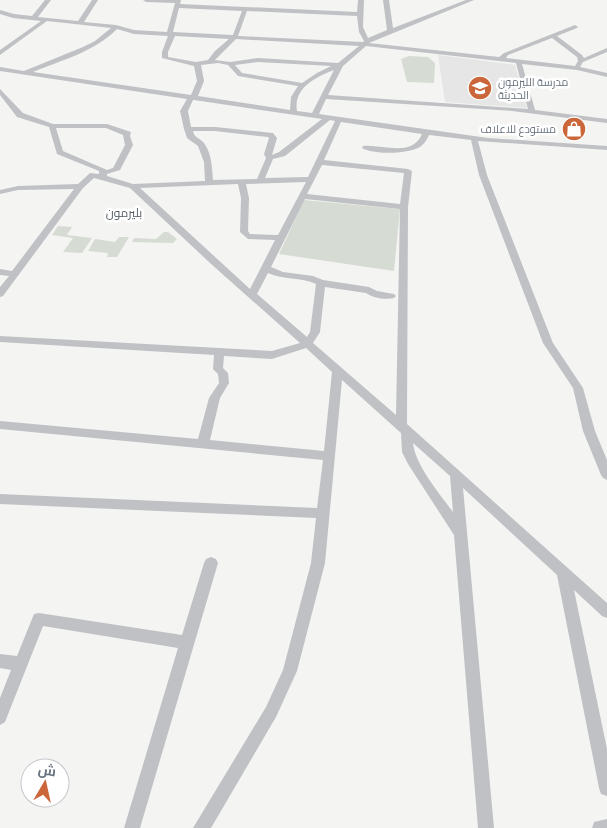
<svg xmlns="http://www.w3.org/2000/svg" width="607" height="828" font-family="'Titillium Web',Cairo,sans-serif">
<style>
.built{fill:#e5e6e5}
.green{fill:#d6dbd3}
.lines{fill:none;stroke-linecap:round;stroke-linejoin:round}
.minor{fill:#bfc1c5;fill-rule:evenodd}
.labels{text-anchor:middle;stroke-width:5;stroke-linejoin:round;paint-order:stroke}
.far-poi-label{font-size:11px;fill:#68737f;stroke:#fff;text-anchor:start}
.far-quarter-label{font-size:12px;fill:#555d65;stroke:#fff}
</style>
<rect width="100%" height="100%" fill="#f4f5f2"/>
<!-- built -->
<polygon class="built" points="438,55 515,65 527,108 445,102"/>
<!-- green -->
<g class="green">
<polygon points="409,56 428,57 435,63 434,83 407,82 401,59"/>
<polygon points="304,200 400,209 394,271 279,254"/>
<polygon points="58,226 72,227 67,235 92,238 82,253 63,252 73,238 52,235"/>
<polygon points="164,232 168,232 177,239 173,243 132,242 134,238 156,239"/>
<polygon points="119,237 129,237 117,257 107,257 108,253 88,251 95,239 115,242"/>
</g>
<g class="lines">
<!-- minor -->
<g class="minor">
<path d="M 45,0 L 51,0 L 38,17 L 78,21 L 92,0 L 98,0 L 84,22 L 116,25 L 134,30 L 167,32 L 175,3 L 146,2 L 143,0 L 181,0 L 180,4 L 357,12 L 358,0 L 364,0 L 363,27 L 368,38 L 387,30 L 383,0 L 389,0 L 393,28 L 466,0 L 474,0 L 369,43 L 499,57 L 504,53 L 575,25 L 578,27 L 577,28 L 557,36 L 582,55 L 584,58 L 607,48 L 607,52 L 583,62 L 580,67 L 607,73 L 607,77 L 577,70 L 522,64 L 535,110 L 607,119 L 607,123 L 512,111 L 326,99 L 319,114 L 488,138 L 607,146 L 607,150 L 478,141 L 487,175 L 553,343 L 583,388 L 595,431 L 607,460 L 607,480 L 603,478 L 601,475 L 583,431 L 573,388 L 543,343 L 479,175 L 471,140 L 429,135 C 427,140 424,144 420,147 C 408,154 373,155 362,148 L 363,146 C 382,144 412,158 422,134 L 341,122 L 324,160 L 408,169 L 412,171 L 408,207 L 407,424 L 607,603 L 607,618 L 602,616 L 574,590 L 607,749 L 607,796 L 601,794 L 599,788 L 557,575 L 463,488 L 494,828 L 478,828 L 454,535 L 408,464 L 402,452 L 401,433 L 342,380 L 325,563 L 297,671 L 276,717 L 211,828 L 193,828 L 266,707 L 283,670 L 311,563 L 316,518 L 0,504 L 0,494 L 317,508 L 323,460 L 0,429 L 0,421 L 198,439 L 209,398 L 219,383 L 218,374 L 213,369 L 214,355 L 0,342 L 0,336 L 272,351 L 300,343 L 210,263 L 130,188 L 94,178 L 83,188 L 3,296 L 0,297 L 0,287 L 9,276 L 0,275 L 0,269 L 12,271 L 74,189 L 18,190 L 0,194 L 0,190 L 18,186 L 78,184 L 90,173 L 99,174 L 99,171 L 57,154 L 49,127 L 17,117 L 0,95 L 0,89 L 23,113 L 53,124 L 107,124 L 131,132 L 130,136 L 133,145 L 120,170 L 107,174 L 107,176 L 133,184 L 205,181 L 204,162 L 198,146 L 187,138 L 184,129 L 180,111 L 187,99 L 0,71 L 0,67 L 24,71 L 83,47 L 95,41 L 111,28 L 47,21 L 0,55 L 0,50 L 41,21 L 13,18 L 0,14 L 0,10 L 14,14 L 32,16 ZM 179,8 L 242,11 L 233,35 L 173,32 ZM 247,11 L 357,16 L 359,32 L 364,41 L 363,42 L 238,36 ZM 117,29 L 134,34 L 168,36 L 162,52 L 162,58 L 194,66 L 197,81 L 191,95 L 33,72 C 62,60 94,52 117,29 ZM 175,36 L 229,39 L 215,51 L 208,60 L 196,62 L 168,57 L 168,52 ZM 552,38 L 577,57 L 578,61 L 575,66 L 506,58 L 508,55 ZM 236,39 L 359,46 L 338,63 L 258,58 L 230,62 L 215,60 ZM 366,46 L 516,63 L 528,109 L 328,95 L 343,66 ZM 258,62 L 331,66 L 317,73 L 302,83 L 242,73 L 235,65 ZM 218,63 L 228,65 L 238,76 L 298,86 L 291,97 L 290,110 L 198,96 L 204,81 L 201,65 ZM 334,70 L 312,113 L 297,111 C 293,88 316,77 334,70 ZM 193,100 L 194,100 L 322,119 L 279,152 L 272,155 L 277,138 L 273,133 L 215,127 L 191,127 L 188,111 ZM 330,120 L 335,121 L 308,177 L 265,178 L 273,159 L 285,156 ZM 56,128 L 106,128 L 123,135 L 125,145 L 113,168 L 107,170 L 63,151 ZM 193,131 L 215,131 L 268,137 L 269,138 L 264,154 L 266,158 L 257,179 L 213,180 C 212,168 212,154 204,143 C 200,138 194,138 193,131 ZM 322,165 L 404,173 L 400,204 L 307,194 ZM 306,182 L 278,235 L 250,234 L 248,231 L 249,198 L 246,184 ZM 238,184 L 241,198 L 240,232 L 248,239 L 275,240 L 250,289 L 140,188 ZM 305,199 L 400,209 L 396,415 L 313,343 L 320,332 L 325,287 L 366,293 C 373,298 385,300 394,298 L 396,296 L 394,294 L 377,291 L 369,287 L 323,280 L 313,276 L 283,272 L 271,267 ZM 268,273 C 283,280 301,277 316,284 L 310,332 L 307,337 L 257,294 ZM 306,348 L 332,372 L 324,451 L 210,440 L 220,398 L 229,383 L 228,373 L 223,368 L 224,356 L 272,359 ZM 413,443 L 450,476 L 453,512 C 440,494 415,465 413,443 Z"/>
<polygon points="211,557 216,559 218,563 140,828 124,828 178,648 43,626 5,722 0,725 0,698 11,670 0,668 0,654 17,656 34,614 39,613 182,635 204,563 206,559"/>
<polygon points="607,819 607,828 592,828 594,822"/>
</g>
</g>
<!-- icons -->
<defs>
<g id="school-disc" transform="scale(1.25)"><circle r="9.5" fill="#cb663b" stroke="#fff"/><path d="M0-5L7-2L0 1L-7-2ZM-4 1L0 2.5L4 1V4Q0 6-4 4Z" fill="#fff"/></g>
<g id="shop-disc" transform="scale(1.25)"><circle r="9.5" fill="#cb663b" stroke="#fff"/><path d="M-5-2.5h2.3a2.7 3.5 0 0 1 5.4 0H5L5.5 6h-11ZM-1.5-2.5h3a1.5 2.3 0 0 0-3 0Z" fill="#fff"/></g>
</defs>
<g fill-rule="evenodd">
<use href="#school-disc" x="480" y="88"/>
<use href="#shop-disc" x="574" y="129"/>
</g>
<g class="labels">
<!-- far-poi labels -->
<g class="far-poi-label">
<text x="498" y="86">مدرسة الليرمون<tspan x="498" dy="13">الحديثة</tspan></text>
<text x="556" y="133" text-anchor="end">مستودع للاعلاف</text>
</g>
<!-- far-quarter labels -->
<g class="far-quarter-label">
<text x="124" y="217">بليرمون</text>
</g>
</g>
<!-- north arrow -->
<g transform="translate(45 783) rotate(9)"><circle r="24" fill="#ffffff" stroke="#c3c7cc"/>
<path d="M0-4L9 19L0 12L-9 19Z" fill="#cb663b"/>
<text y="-8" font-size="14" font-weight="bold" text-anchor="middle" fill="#68737f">ش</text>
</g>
</svg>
